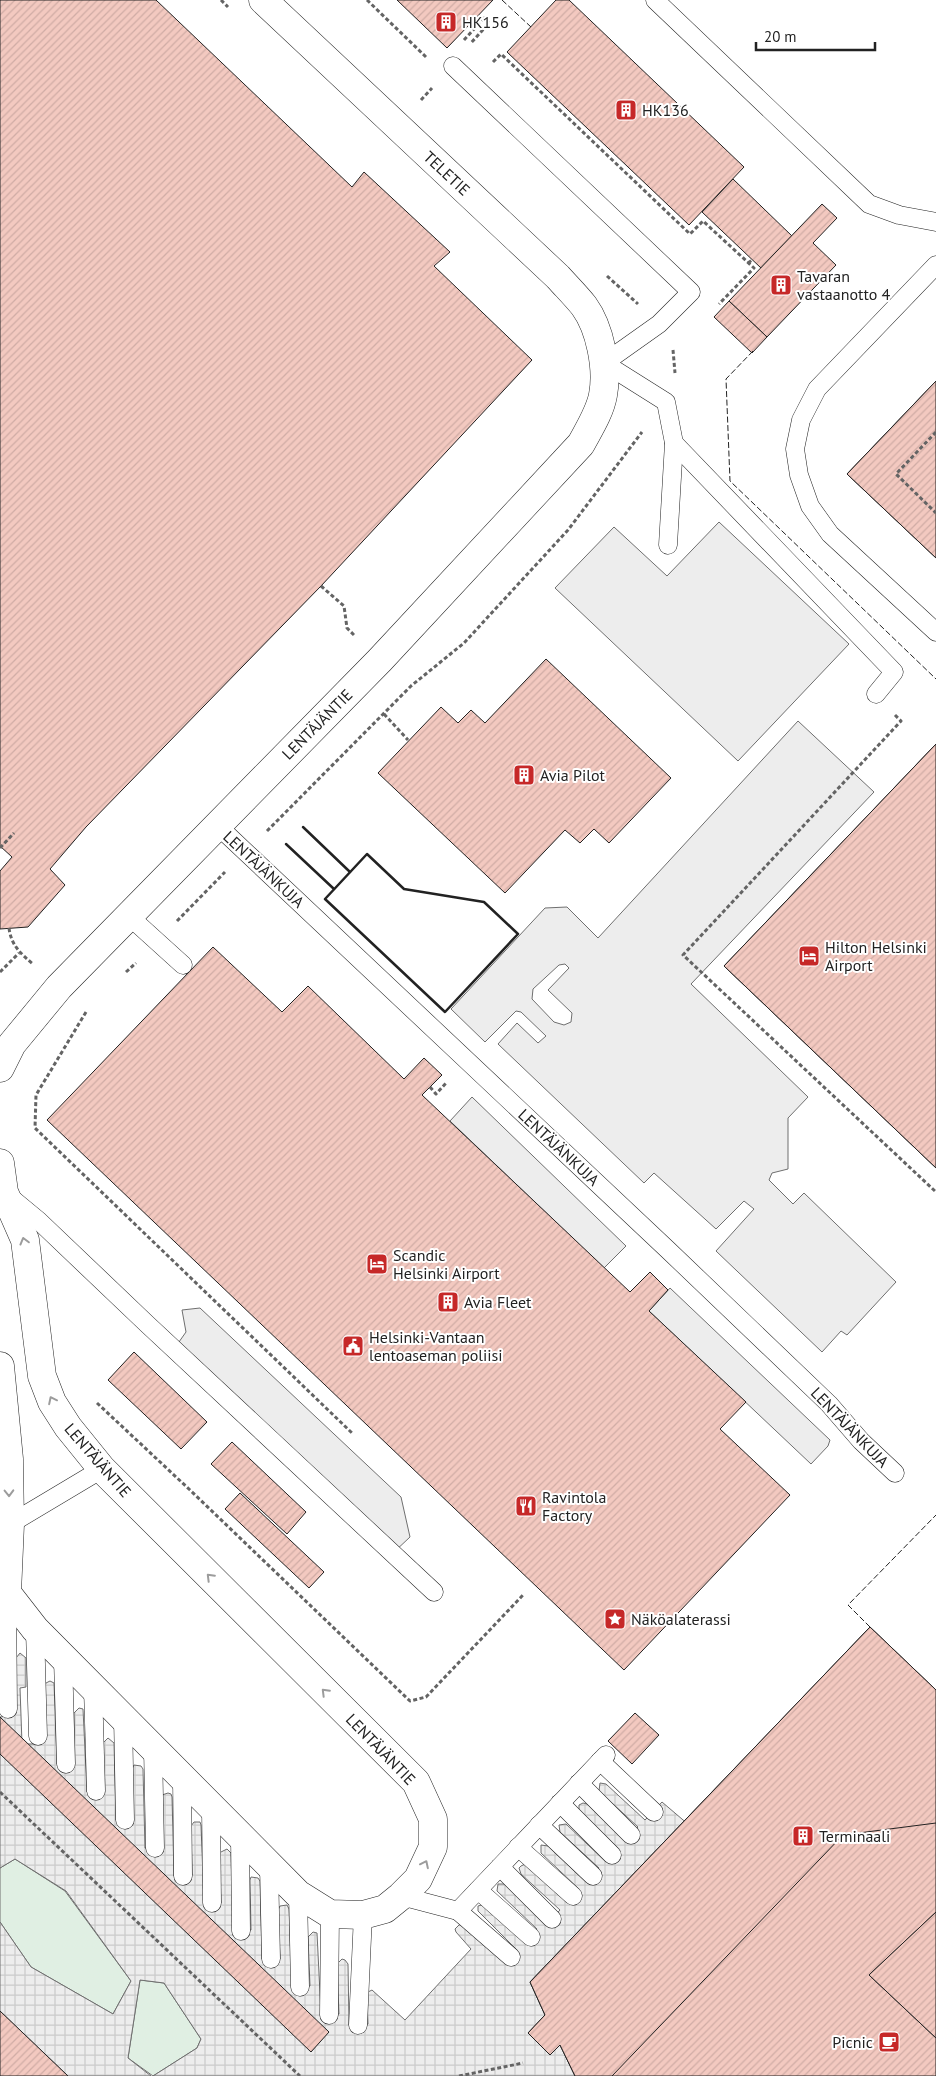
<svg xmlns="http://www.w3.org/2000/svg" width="936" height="2076" font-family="'PT Sans',sans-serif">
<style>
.grass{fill:#e0efe3;stroke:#6f6f6f}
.parking{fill:#ededed;stroke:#6f6f6f;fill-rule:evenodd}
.plaza{fill:url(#plaza-grid);stroke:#6f6f6f}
.building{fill:url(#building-hatch);stroke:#222}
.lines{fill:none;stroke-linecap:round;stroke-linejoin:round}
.service-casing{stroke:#222;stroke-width:19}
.minor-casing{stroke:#222;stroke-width:29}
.path{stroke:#646464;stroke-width:3;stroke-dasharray:4 2.5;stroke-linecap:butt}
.service{stroke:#fff;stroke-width:18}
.minor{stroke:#fff;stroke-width:28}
.fence{stroke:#222;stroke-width:1;stroke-dasharray:6 2.5;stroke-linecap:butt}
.wall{stroke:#222;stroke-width:2.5}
.oneway{stroke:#9c9c9c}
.labels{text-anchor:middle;stroke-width:4;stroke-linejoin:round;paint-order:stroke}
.poi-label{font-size:16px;fill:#222;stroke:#fff;text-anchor:start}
.street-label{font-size:16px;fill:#222;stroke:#fff}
</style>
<defs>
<pattern id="plaza-grid" width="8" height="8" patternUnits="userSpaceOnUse" patternTransform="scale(1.25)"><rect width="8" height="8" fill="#ededed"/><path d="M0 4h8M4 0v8" fill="none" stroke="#cbcbcb"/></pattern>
<pattern id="building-hatch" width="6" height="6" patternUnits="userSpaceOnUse" patternTransform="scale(1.25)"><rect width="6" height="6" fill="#f3c9c0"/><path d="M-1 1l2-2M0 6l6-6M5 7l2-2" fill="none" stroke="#d0aca5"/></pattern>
</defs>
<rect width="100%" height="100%" fill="#fff"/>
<!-- grass -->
<g class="grass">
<polygon points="15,1859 65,1891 131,1981 113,2014 31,1967 0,1922 0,1868"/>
<polygon points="140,1980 164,1983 201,2039 197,2048 153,2076 128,2058"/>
</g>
<!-- parking -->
<g class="parking">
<polygon points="719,522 849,644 738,761 555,588 614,527 667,576"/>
<path d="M 798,721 L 874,792 L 691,984 L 808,1097 L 788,1118 L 788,1169 L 772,1173 L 769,1180 L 793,1204 L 804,1193 L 896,1282 L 847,1335 L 841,1331 L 822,1352 L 716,1251 L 754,1209 L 744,1201 L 716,1229 L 654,1173 L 644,1183 L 498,1044 L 517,1023 L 538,1043 L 546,1036 L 521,1012 L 516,1011 L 485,1042 L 451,1009 L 545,908 L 567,907 L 598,938 ZM 565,964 L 569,968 L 548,990 L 572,1013 L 571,1022 L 564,1025 L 554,1022 L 532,999 L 533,989 L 559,965 Z"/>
<polygon points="472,1097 626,1246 604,1268 450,1121"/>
<polygon points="670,1288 830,1440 828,1446 811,1464 649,1311"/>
<polygon points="200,1308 401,1497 410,1537 393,1553 174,1349 186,1332 182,1310"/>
</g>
<!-- plaza -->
<polygon class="plaza" points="20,1653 26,1658 26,1687 20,1688 22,1744 37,1744 44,1687 46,1683 50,1681 54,1683 57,1764 74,1764 74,1713 79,1708 83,1709 87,1792 104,1791 103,1743 108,1738 114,1743 116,1820 133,1820 132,1769 134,1765 141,1766 143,1769 145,1848 155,1848 162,1795 168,1793 171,1794 172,1797 174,1876 192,1875 191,1826 194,1822 200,1822 201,1825 204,1904 221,1903 219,1853 227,1849 231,1853 233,1931 251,1930 250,1880 251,1877 258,1878 260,1881 262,1959 280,1959 278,1910 280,1906 287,1905 289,1909 292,1987 310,1986 308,1937 313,1932 317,1933 321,2014 339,2014 337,1964 342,1959 345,1960 348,1964 349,2025 368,2024 367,1995 368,1992 372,1990 405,2020 471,1949 456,1932 455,1929 459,1925 461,1924 506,1962 517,1950 478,1911 478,1906 485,1904 531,1937 537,1929 497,1891 498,1884 504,1884 547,1924 560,1910 521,1874 519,1868 521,1866 525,1864 529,1866 567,1903 579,1889 541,1853 541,1845 548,1846 586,1882 599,1868 560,1832 559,1825 566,1824 606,1862 618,1848 579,1811 579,1805 583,1803 587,1804 625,1840 638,1827 599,1791 600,1783 606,1784 645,1820 662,1802 723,1854 579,2076 153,2076 197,2048 201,2039 164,1983 140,1980 128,2058 151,2076 68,2076 0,2011 0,1922 31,1967 113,2014 131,1981 66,1891 15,1859 0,1868 0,1717 8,1716 16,1658"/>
<!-- building -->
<g class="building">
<polygon points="0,0 156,0 352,187 364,172 450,252 434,266 532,360 321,586 86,827 50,869 65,885 28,927 0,929 0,871 12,857 0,846"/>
<polygon points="397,0 493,0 447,48"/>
<polygon points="556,0 569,0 744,167 689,225 507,52"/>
<polygon points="733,179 792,236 761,268 702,212"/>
<polygon points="822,204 837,218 813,243 836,265 767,337 729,301"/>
<polygon points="729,301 767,337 752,353 714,317"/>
<polygon points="936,381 936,558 847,474"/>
<polygon points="936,381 936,558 847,474"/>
<polygon points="546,659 671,778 609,843 594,829 580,843 565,830 505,893 378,773 441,707 458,723 471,710 485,723"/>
<polygon points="936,744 936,879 873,945 936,1006 936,1168 724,966"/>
<polygon points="936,744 936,1168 724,966"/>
<polygon points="213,947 282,1012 308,986 404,1079 424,1058 442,1075 422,1095 630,1292 650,1272 668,1290 649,1311 746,1402 720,1429 790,1495 624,1670 47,1120"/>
<polygon points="134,1352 207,1422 181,1449 108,1380"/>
<polygon points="232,1442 306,1512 287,1534 211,1464"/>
<polygon points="240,1493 324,1572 309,1588 225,1509"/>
<polygon points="870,1627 936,1690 936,1823 843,1835 612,2076 575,2076 560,2045 550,2055 528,2033 545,2015 530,1982"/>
<polygon points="870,1627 936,1690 936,2076 575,2076 560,2045 550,2055 528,2033 545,2015 530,1982"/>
<polygon points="635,1713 659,1735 632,1764 608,1741"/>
<polygon points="0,1717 329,2032 311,2052 0,1754"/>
<polygon points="936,1823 936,1912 869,1975 936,2038 936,2076 612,2076 843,1835"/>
<polygon points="936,1912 936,2038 869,1975"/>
<polygon points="0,2011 68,2076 0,2076"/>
</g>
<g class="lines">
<!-- service casing -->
<g class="service-casing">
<g id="service">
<polyline points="655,0 869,204 899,215 936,222"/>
<polyline points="453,66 691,292 659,324 604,363 666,402 674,443 668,545"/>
<polyline points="936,265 817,389 801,420 795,449 799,475 810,506 830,534 936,632"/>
<polyline points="674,443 894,672 876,694"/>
<polyline points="217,825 667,1249 829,1404 861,1441 895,1473"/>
<polyline points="130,917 183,965"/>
<polyline points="10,1197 39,1221 147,1324 434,1592"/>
<polyline points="10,1524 102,1469"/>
<polyline points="7,1593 8,1709"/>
<polyline points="35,1629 38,1736"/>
<polyline points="63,1658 66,1764"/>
<polyline points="93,1687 96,1791"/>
<polyline points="123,1717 125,1820"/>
<polyline points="153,1748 155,1848"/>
<polyline points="600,1761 654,1812"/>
<polyline points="182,1777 183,1876"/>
<polyline points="579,1783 631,1835"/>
<polyline points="560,1803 612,1855"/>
<polyline points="211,1807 212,1903"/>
<polyline points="539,1825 593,1876"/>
<polyline points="240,1836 241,1931"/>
<polyline points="518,1847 573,1896"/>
<polyline points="269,1866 271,1959"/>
<polyline points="500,1867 552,1919"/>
<polyline points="478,1890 531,1937"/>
<polyline points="298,1894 300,1987"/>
<polyline points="401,1896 458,1911 606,1755"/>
<polyline points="458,1911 511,1957"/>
<polyline points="329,2015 330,1914"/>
<polyline points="358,2025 363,1915"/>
</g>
</g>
<!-- minor casing -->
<g class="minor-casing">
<g id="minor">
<path d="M 0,1068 L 12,1044 L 59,987 L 380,660 L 581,444 C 589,429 600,412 603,395 C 608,368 600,328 584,306 C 576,296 566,286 558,277 L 263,0"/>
<polyline points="0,1163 4,1192 25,1240 42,1376 52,1402 68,1427 102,1469 416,1782 433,1819 433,1847 418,1879 401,1896 385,1909 363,1915 330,1914 298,1894 35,1629 7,1593 10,1524 9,1459 0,1366"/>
</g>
</g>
<!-- path -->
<g class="path">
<polyline points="221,0 228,7"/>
<polyline points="367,0 426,57"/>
<polyline points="464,40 484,18 489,23 471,43"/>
<polyline points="493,62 501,54 690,234 703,221 754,268 719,304"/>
<polyline points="421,100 432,88"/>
<polyline points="748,263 752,260"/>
<polyline points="607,276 638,304"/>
<polyline points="673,350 675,373"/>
<polyline points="936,432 896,474 936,513"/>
<polyline points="321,586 344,606 347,628 355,636"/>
<polyline points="384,714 408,740"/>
<polyline points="895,715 901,721 683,955 936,1192"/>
<polyline points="267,831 411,686 464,643 568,530 642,432"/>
<polyline points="0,848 14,833"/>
<polyline points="177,921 225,872"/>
<path d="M 9,928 C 11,945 21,954 33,964"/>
<polyline points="0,972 19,953"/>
<polyline points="126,972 136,963"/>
<polyline points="86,1012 36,1095 35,1128 352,1433"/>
<polyline points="430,1087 436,1094 446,1083"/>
<polyline points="97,1403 190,1490 410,1701 426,1697 523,1595"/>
<polyline points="0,1792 300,2076"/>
<polyline points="459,2076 523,2063"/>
</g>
<!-- service -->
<use href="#service" class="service"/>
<!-- minor -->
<use href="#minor" class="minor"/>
<!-- fence -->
<g class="fence">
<polyline points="502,0 531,27"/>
<polyline points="753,351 726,379 730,481 936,679"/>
<polyline points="870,1627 848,1605 936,1515"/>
</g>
<!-- wall -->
<g class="wall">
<polyline points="303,827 350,872"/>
<polyline points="286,844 334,889"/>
<polygon points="367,854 404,889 484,902 518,934 445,1012 325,899"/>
</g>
</g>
<!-- one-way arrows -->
<defs><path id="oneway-chevron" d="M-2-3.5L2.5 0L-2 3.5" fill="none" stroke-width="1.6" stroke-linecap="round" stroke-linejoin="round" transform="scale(1.25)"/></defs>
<g class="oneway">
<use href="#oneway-chevron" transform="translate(24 1241) rotate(-105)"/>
<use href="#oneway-chevron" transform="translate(52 1400) rotate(-116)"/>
<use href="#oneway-chevron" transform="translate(9 1493) rotate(89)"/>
<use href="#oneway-chevron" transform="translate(210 1577) rotate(-135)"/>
<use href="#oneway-chevron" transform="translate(325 1692) rotate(-135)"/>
<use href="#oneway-chevron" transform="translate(425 1864) rotate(-64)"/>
</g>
<!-- icons -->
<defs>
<g id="building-square" transform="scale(1.125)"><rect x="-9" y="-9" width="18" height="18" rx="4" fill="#c62828" stroke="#fff"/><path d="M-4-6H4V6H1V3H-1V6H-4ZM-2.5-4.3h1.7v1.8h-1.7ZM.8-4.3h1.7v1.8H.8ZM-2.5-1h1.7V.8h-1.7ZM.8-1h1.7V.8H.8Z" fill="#fff"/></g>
<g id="hotel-square" transform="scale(1.125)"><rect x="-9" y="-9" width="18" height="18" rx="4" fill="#c62828" stroke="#fff"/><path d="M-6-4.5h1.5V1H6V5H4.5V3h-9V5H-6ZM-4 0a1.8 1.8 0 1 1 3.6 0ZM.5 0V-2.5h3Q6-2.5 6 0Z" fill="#fff"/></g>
<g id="civic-square" transform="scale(1.125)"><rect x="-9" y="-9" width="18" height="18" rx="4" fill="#c62828" stroke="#fff"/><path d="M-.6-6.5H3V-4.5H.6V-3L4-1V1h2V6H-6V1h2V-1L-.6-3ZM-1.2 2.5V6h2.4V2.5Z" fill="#fff"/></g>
<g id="restaurant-square" transform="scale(1.125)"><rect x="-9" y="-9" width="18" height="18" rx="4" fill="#c62828" stroke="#fff"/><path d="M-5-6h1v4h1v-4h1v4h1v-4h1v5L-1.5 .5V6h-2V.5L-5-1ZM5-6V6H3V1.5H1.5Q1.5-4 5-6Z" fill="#fff"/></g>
<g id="sight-square" transform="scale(1.125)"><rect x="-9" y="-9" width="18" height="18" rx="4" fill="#c62828" stroke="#fff"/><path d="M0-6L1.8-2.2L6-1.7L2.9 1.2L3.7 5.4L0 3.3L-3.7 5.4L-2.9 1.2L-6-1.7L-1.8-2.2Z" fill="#fff"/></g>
<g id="cafe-square" transform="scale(1.125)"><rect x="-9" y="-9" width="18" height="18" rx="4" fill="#c62828" stroke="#fff"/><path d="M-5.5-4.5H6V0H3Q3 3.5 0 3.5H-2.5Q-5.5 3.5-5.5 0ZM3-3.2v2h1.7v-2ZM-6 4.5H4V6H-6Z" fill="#fff"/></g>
</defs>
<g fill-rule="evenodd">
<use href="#building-square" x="446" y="22"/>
<use href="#building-square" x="626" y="110"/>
<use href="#building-square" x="781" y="285"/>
<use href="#building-square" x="524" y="775"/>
<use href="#hotel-square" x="809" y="956"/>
<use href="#hotel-square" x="377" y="1264"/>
<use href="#building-square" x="448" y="1302"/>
<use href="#civic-square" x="353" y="1346"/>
<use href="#restaurant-square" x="526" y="1506"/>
<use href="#sight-square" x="615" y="1619"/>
<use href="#building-square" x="803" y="1836"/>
<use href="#cafe-square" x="889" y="2042"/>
</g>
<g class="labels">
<!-- poi labels -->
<g class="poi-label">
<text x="462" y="28">HK156</text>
<text x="642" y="116">HK136</text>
<text x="797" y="282">Tavaran<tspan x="797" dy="18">vastaanotto 4</tspan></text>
<text x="540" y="781">Avia Pilot</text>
<text x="825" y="953">Hilton Helsinki<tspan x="825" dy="18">Airport</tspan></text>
<text x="393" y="1261">Scandic<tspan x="393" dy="18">Helsinki Airport</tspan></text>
<text x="464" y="1308">Avia Fleet</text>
<text x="369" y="1343">Helsinki-Vantaan<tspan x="369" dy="18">lentoaseman poliisi</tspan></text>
<text x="542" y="1503">Ravintola<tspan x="542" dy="18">Factory</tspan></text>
<text x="631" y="1625">Näköalaterassi</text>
<text x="819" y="1842">Terminaali</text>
<text x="873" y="2048" text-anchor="end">Picnic</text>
</g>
<!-- street labels -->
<g class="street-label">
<text transform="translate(447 173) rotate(43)" y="6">TELETIE</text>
<text transform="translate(317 724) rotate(-45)" y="6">LENTÄJÄNTIE</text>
<text transform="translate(264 869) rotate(43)" y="6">LENTÄJÄNKUJA</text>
<text transform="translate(559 1147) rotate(43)" y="6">LENTÄJÄNKUJA</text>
<text transform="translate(850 1427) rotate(46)" y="6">LENTÄJÄNKUJA</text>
<text transform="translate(98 1460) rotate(49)" y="6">LENTÄJÄNTIE</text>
<text transform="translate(381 1749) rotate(46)" y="6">LENTÄJÄNTIE</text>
</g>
</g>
<!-- scale -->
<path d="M756 42v8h119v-8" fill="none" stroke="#222222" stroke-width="2.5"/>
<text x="764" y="42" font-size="15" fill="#222222" stroke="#ffffff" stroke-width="4" paint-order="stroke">20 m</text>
</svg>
